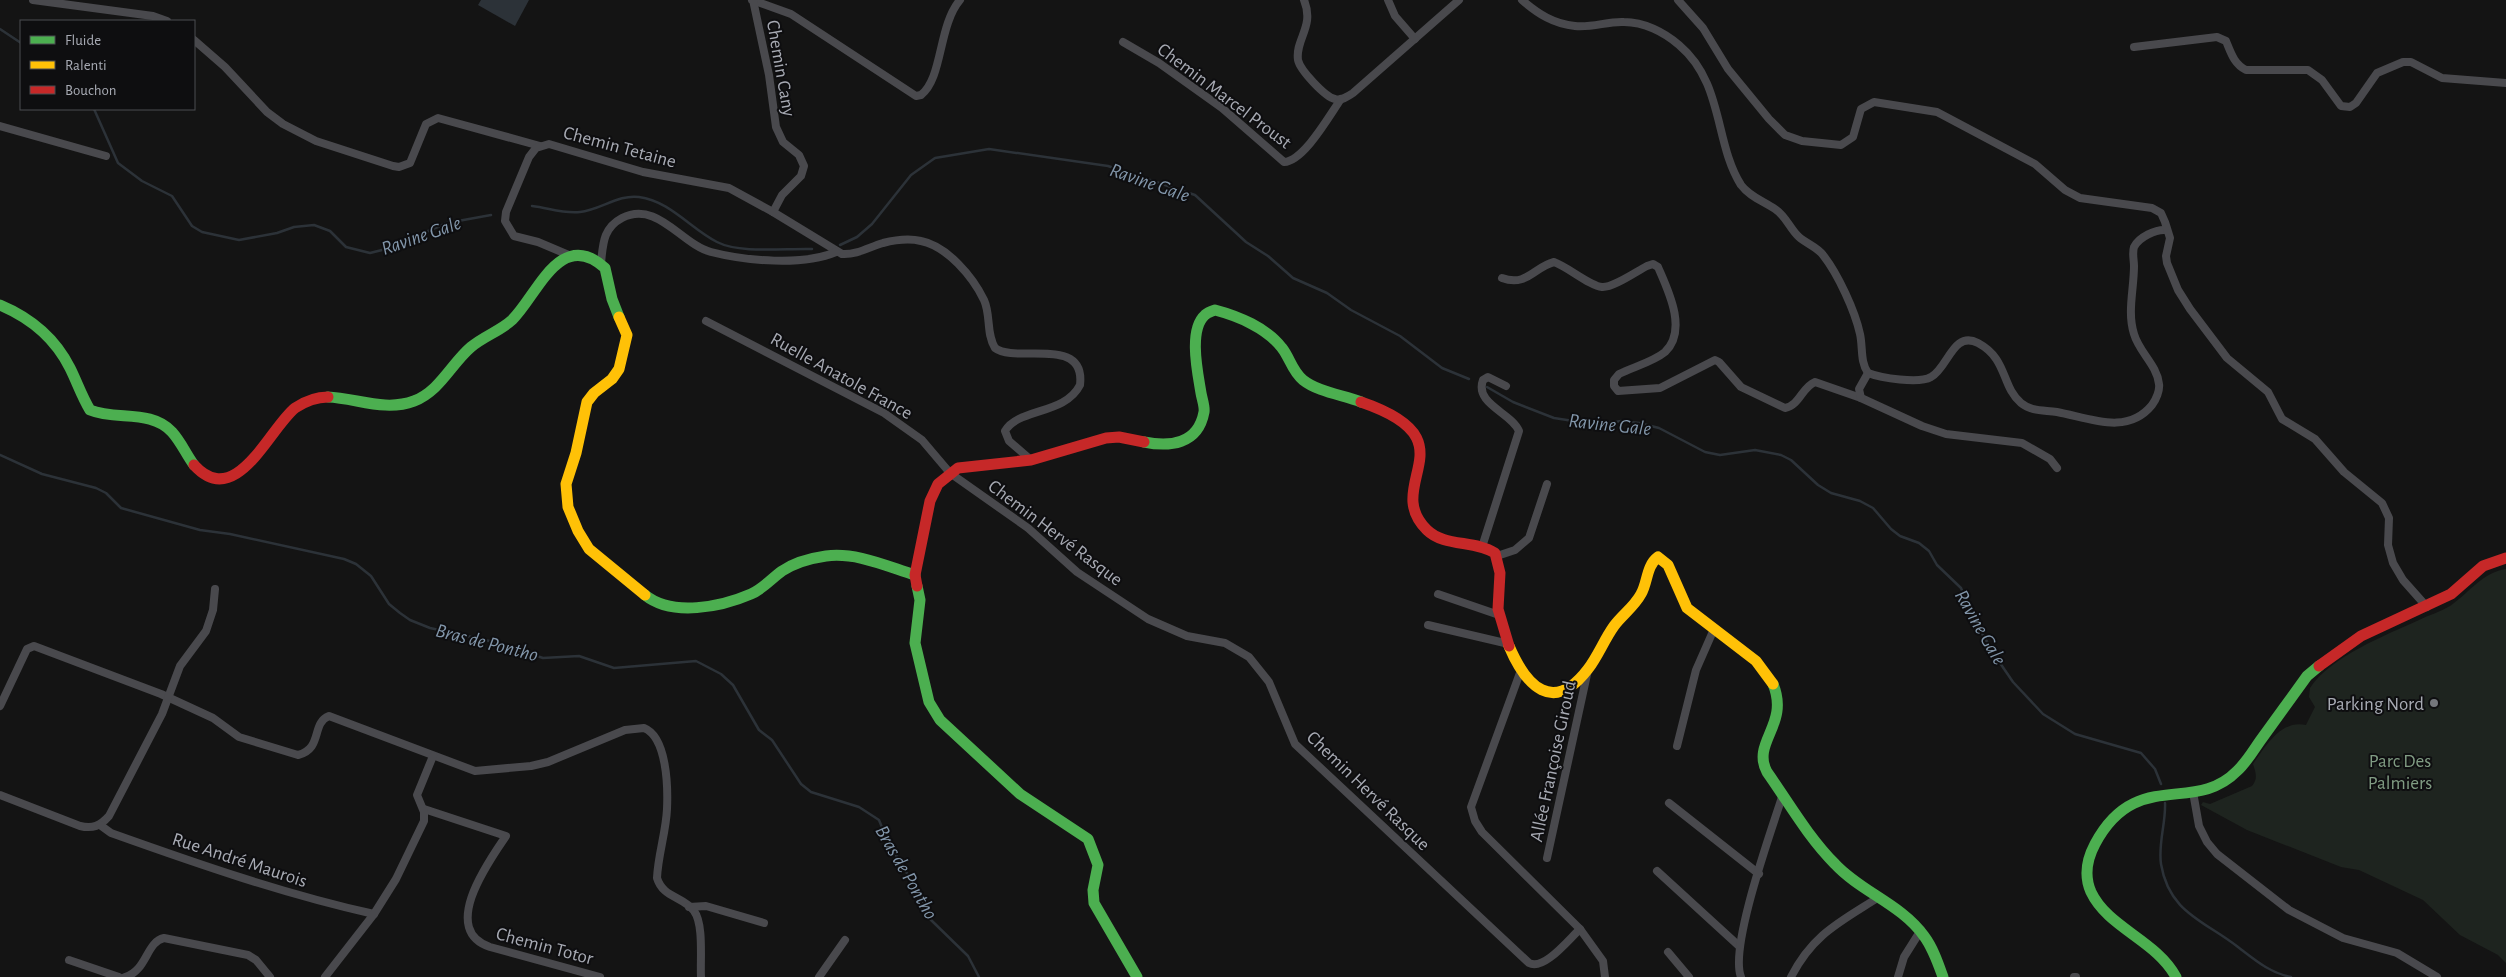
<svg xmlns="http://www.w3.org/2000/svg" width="2506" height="977" font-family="'Alegreya Sans',sans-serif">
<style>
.green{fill:#1e241f}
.water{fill:#2c3238}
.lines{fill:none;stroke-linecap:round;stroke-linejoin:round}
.stream{stroke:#2c3238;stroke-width:2.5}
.street{stroke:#49494d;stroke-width:8}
.fast{stroke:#4caf50;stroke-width:11}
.slow{stroke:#ffc107;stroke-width:11}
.jam{stroke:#c62828;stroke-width:11}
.poi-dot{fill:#74767b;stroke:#0e0e10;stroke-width:2}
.labels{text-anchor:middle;stroke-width:4;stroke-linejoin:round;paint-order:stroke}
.street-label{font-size:19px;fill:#a7aab3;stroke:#0e0e10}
.poi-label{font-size:19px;fill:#a7aab3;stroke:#0e0e10;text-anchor:end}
.park-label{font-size:19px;fill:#809c83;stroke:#0e0e10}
.water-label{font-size:20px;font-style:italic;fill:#8296aa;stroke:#0e0e10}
</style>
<rect width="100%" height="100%" fill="#141414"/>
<!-- green -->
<path class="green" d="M 2506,569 L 2506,963 L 2498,955 L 2460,935 L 2423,900 L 2359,870 L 2341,867 L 2247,830 L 2201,805 L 2203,802 L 2210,804 L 2252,786 C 2258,779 2256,773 2253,764 C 2265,747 2281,719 2306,725 L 2315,707 L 2309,697 L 2310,688 C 2330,657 2386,635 2419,620 C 2429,615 2440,612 2450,606 C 2469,593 2483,572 2506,569 Z"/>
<!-- water -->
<polygon class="water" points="481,0 529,0 515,26 478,5"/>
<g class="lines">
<!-- stream -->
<g class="stream">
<polyline points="0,29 21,43"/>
<polyline points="94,109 118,163 142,181 172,196 192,226 202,232 239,240 277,233 294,227 314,225 330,231 346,247 370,253 386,249 447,223 491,215"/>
<path d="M 532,206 C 549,208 563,214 580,212 C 600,210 619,194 639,197 C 670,201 691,229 717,242 C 740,254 786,248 812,249"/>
<polyline points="840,245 857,237 872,224 911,175 935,158 989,149 1108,166 1195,195 1246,242 1268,256 1293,278 1327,293 1351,310 1400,336 1442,368 1469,379"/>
<polyline points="1487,387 1513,402 1554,418 1599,425 1621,421 1639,423 1659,428 1705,452 1720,455 1755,450 1781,455 1791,460 1818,485 1831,493 1860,501 1873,508 1891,529 1900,536 1919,543 1929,551 1937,565 1961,588 1975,622 2000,663 2013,682 2043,714 2075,734 2141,753 2155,769 2161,784"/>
<polyline points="0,455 42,474 96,488 106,493 121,508 200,530 230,534 344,559 356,564 371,576 389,604 400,613 410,620 430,628 494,642 543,658 579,656 614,668 696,661 721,674 733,685 759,730 772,740 801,784 811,792 859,807 879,820 888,842 919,893 930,919 968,956 979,977"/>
<path d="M 2165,803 C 2166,823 2158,843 2161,864 C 2169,913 2205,921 2238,947 C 2255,960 2270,973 2291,977"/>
</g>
<!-- street -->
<g class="street">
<polyline points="33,0 153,16 167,21"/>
<path d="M 752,0 L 791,14 L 916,96 L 921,95 C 943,78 938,26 960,0"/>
<polyline points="753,0 769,75 776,127 783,142 799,155 804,166 801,176 782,195 773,212"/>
<path d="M 1304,0 C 1315,27 1295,39 1298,60 C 1300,70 1325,97 1335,99 C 1341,101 1347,97 1353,93 L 1459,0"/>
<polyline points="1388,0 1395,16 1415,39"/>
<path d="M 1522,0 C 1538,14 1554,24 1575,26 C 1592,28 1608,21 1624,22 C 1644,22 1664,32 1679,45 C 1724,83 1714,142 1741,185 C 1749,196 1763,201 1775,209 C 1786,216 1790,229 1799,237 C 1807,244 1817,247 1823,255 C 1838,274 1855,311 1860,334 C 1863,347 1860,362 1868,373 C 1881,378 1919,384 1931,377 C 1948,368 1953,330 1978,343 C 2008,359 2001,386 2021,403 C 2032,412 2044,410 2057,412 C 2089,418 2127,436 2152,405 C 2156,400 2160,390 2159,384 C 2157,365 2139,352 2134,334 C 2127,312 2134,289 2134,266 C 2134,260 2132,253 2134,247 C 2139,237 2156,229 2166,230"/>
<polyline points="1678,0 1703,28 1728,69 1769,119 1785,135 1802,141 1841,145 1853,137 1861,109 1874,102 1937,112 2035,164 2065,190 2080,198 2152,208 2161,213 2165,222 2170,238 2166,256 2167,263 2178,290 2190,309 2227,358 2268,392 2282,419 2315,439 2344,472 2382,503 2389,518 2388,545 2393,563 2403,580 2427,607"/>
<polyline points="194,40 225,67 267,112 283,124 316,141 393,166 399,167 410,163 426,124 438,118 540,146"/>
<path d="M 1123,42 L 1159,63 L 1222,108 L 1284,162 C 1304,161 1329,116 1341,99"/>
<path d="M 2134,47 L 2217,37 L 2226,41 C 2231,53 2234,64 2246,70 L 2308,70 L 2322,80 L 2341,106 L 2350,107 L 2356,103 L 2377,73 L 2403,62 L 2411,62 L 2442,78 L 2506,83"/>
<polyline points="0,126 106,156"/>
<path d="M 571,256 L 538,242 L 514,236 L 505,221 L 506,212 L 529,157 L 536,148 L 549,144 L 643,172 L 729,188 L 773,212 L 842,254 C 857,255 869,247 883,243 C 895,240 908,238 921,241 C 947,246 973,277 984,300 C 991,315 986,334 995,348 C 1016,364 1086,335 1080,385 C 1065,415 1018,408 1005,431 L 1009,441 L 1031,460"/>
<path d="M 601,263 C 603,244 603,228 622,218 C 657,200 681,244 711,252 C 746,261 803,266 836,252"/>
<path d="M 1502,278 C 1527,287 1534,267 1554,262 C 1568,267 1590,286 1602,287 C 1613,288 1637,271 1647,266 L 1653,264 L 1658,267 C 1668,290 1688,330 1665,352 C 1653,362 1633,367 1619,374 L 1614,380 L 1614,386 L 1618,391 L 1660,388 L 1715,360 L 1719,362 L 1741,387 L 1785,408 C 1800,405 1802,387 1815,382 L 1861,398 L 1922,426 L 1946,434 L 2022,443 L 2050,459 L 2057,468"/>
<path d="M 706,321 L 884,413 L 922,440 L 950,473 L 1028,528 L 1077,572 L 1148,619 L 1187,636 L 1225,643 L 1249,657 L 1269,682 L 1295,744 L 1529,963 C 1544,971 1569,939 1580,929"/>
<polyline points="1861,398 1859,389 1868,373"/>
<path d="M 1482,547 L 1519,431 C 1512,413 1474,404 1483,380 L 1488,377 L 1506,386"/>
<polyline points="1497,556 1515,550 1529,538 1547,484"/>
<polyline points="1438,594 1499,615"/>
<polyline points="1428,625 1509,644"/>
<polyline points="1521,670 1471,807 1475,821 1482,832 1580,929 1603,961 1605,977"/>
<path d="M 0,706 L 27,649 L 34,646 L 161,694 L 213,718 L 239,737 L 298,755 C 323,749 311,723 329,716 L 475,771 L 531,766 L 548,762 L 625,730 L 644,728 C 667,737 668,787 667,809 C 666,832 658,855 657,878 C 663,898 683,896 694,911 C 704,924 700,961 701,977"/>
<polyline points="1677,746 1696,670 1714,629"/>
<polyline points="2193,792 2199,826 2207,842 2217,854 2289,910 2343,938 2397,953 2437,977"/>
<path d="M 0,795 L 80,826 C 93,829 100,826 109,816 L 162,714 L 180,666 L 206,631 L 213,610 L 215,589"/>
<polyline points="1669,803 1759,874"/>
<path d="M 424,809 L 506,836 C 489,861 439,930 490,947 L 600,977"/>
<path d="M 100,825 L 111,833 C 198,864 284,894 374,914"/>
<polyline points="1547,858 1588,670"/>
<polyline points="1657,871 1739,946"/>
<polyline points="689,907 706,906 764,923"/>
<polyline points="1668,952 1689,977"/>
<polyline points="69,960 119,977"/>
<path d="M 125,977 C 147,971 146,942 164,938 L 248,955 L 256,960 L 270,977"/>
<polyline points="325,977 374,914 396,879 424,821 424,812 417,795 433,756"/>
<polyline points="819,977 845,940"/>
<path d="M 1741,977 C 1729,947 1772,829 1783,794"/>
<path d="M 1791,977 C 1813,934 1840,922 1879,897"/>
<polyline points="1898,977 1904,957 1921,930"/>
<polyline points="2074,977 2076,977"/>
</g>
<!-- fast -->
<g class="fast">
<path d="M 0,305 C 31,318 55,338 70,368 C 77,382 82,397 90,410 C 116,421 151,409 172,432 C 181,442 186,454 194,465"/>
<path d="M 328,397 C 356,398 385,412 414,401 C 440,391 451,364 471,347 C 484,336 500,331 512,320 C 537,296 560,227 605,268 L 612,299 L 619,317"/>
<path d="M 1144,442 C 1169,447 1198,445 1204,412 C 1205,407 1202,399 1201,393 C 1198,374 1188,330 1205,315 C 1207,313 1212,311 1215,310 C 1238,316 1267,328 1282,348 C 1290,358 1292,371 1303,380 C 1318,392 1343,395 1361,402"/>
<polyline points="917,586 920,600 915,643 929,702 940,720 1020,794 1088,839 1098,865 1093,890 1094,903 1137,977"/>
<path d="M 645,595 C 672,617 721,607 751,594 C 763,589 772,578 782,571 C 794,563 812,558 826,556 C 856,552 886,566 915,575"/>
<path d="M 1773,684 C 1790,725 1751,742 1767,772 C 1789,803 1808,837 1835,864 C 1861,892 1901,904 1924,936 C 1933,948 1938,963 1943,977"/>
<path d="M 2176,977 C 2156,940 2108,928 2091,892 C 2084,876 2087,859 2095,844 C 2136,767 2194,815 2237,771 C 2246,763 2253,751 2260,741 C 2276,719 2291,698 2307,676 L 2319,666"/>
</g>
<!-- slow -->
<g class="slow">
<polyline points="619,317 627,335 619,369 612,379 594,393 587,402 576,453 566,484 568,507 578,531 589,549 645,595"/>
<path d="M 1509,646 C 1526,686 1553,715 1588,669 C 1598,656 1604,640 1614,626 C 1622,615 1634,607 1641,594 C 1648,582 1646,566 1658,557 L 1668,565 L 1687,608 L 1756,661 L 1773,684"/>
</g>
<!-- jam -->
<g class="jam">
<path d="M 1361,402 C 1475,441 1380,484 1427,530 C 1444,547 1475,540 1495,553 L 1500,573 L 1498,609 L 1509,646"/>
<path d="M 194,465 C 236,511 269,429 295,408 C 304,402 316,397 328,397"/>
<polyline points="917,586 915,575 930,501 938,484 958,468 1031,460 1106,438 1119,437 1144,442"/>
<polyline points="2319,666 2361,636 2451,594 2483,566 2506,558"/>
</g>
</g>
<!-- markers -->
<circle class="poi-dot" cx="2434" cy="703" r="5"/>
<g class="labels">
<!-- street labels -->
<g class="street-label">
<text transform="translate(782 68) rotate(80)" y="7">Chemin Cany</text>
<text transform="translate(1225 95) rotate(37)" y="7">Chemin Marcel Proust</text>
<text transform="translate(620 146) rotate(15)" y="7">Chemin Tetaine</text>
<text transform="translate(842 375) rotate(29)" y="7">Ruelle Anatole France</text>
<text transform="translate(1056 532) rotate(37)" y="7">Chemin Hervé Rasque</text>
<text transform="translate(1552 761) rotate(-78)" y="7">Allée Françoise Giroud</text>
<text transform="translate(1369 790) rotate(44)" y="7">Chemin Hervé Rasque</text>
<text transform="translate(240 859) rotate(18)" y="7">Rue André Maurois</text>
<text transform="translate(545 945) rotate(15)" y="7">Chemin Totor</text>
</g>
<!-- poi labels -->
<g class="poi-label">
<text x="2424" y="710">Parking Nord</text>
</g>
<!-- park labels -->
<g class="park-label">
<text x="2400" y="767">Parc Des<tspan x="2400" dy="22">Palmiers</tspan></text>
</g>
<!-- water labels -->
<g class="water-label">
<text transform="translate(1150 182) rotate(19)" y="7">Ravine Gale</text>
<text transform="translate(421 235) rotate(-19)" y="7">Ravine Gale</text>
<text transform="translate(1610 424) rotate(6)" y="7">Ravine Gale</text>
<text transform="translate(1981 627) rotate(60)" y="7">Ravine Gale</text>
<text transform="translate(487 642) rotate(14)" y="7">Bras de Pontho</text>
<text transform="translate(907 872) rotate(60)" y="7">Bras de Pontho</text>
</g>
</g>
<!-- legend -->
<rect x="20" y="20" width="175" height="90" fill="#0e0e10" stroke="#4b4c51"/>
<rect x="30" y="36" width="25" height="8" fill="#4caf50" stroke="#4b4c51"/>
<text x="65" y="45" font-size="15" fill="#a7aab3">Fluide</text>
<rect x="30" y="61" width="25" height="8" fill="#ffc107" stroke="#4b4c51"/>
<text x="65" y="70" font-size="15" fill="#a7aab3">Ralenti</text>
<rect x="30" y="86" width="25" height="8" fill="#c62828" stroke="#4b4c51"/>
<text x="65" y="95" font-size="15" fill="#a7aab3">Bouchon</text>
</svg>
